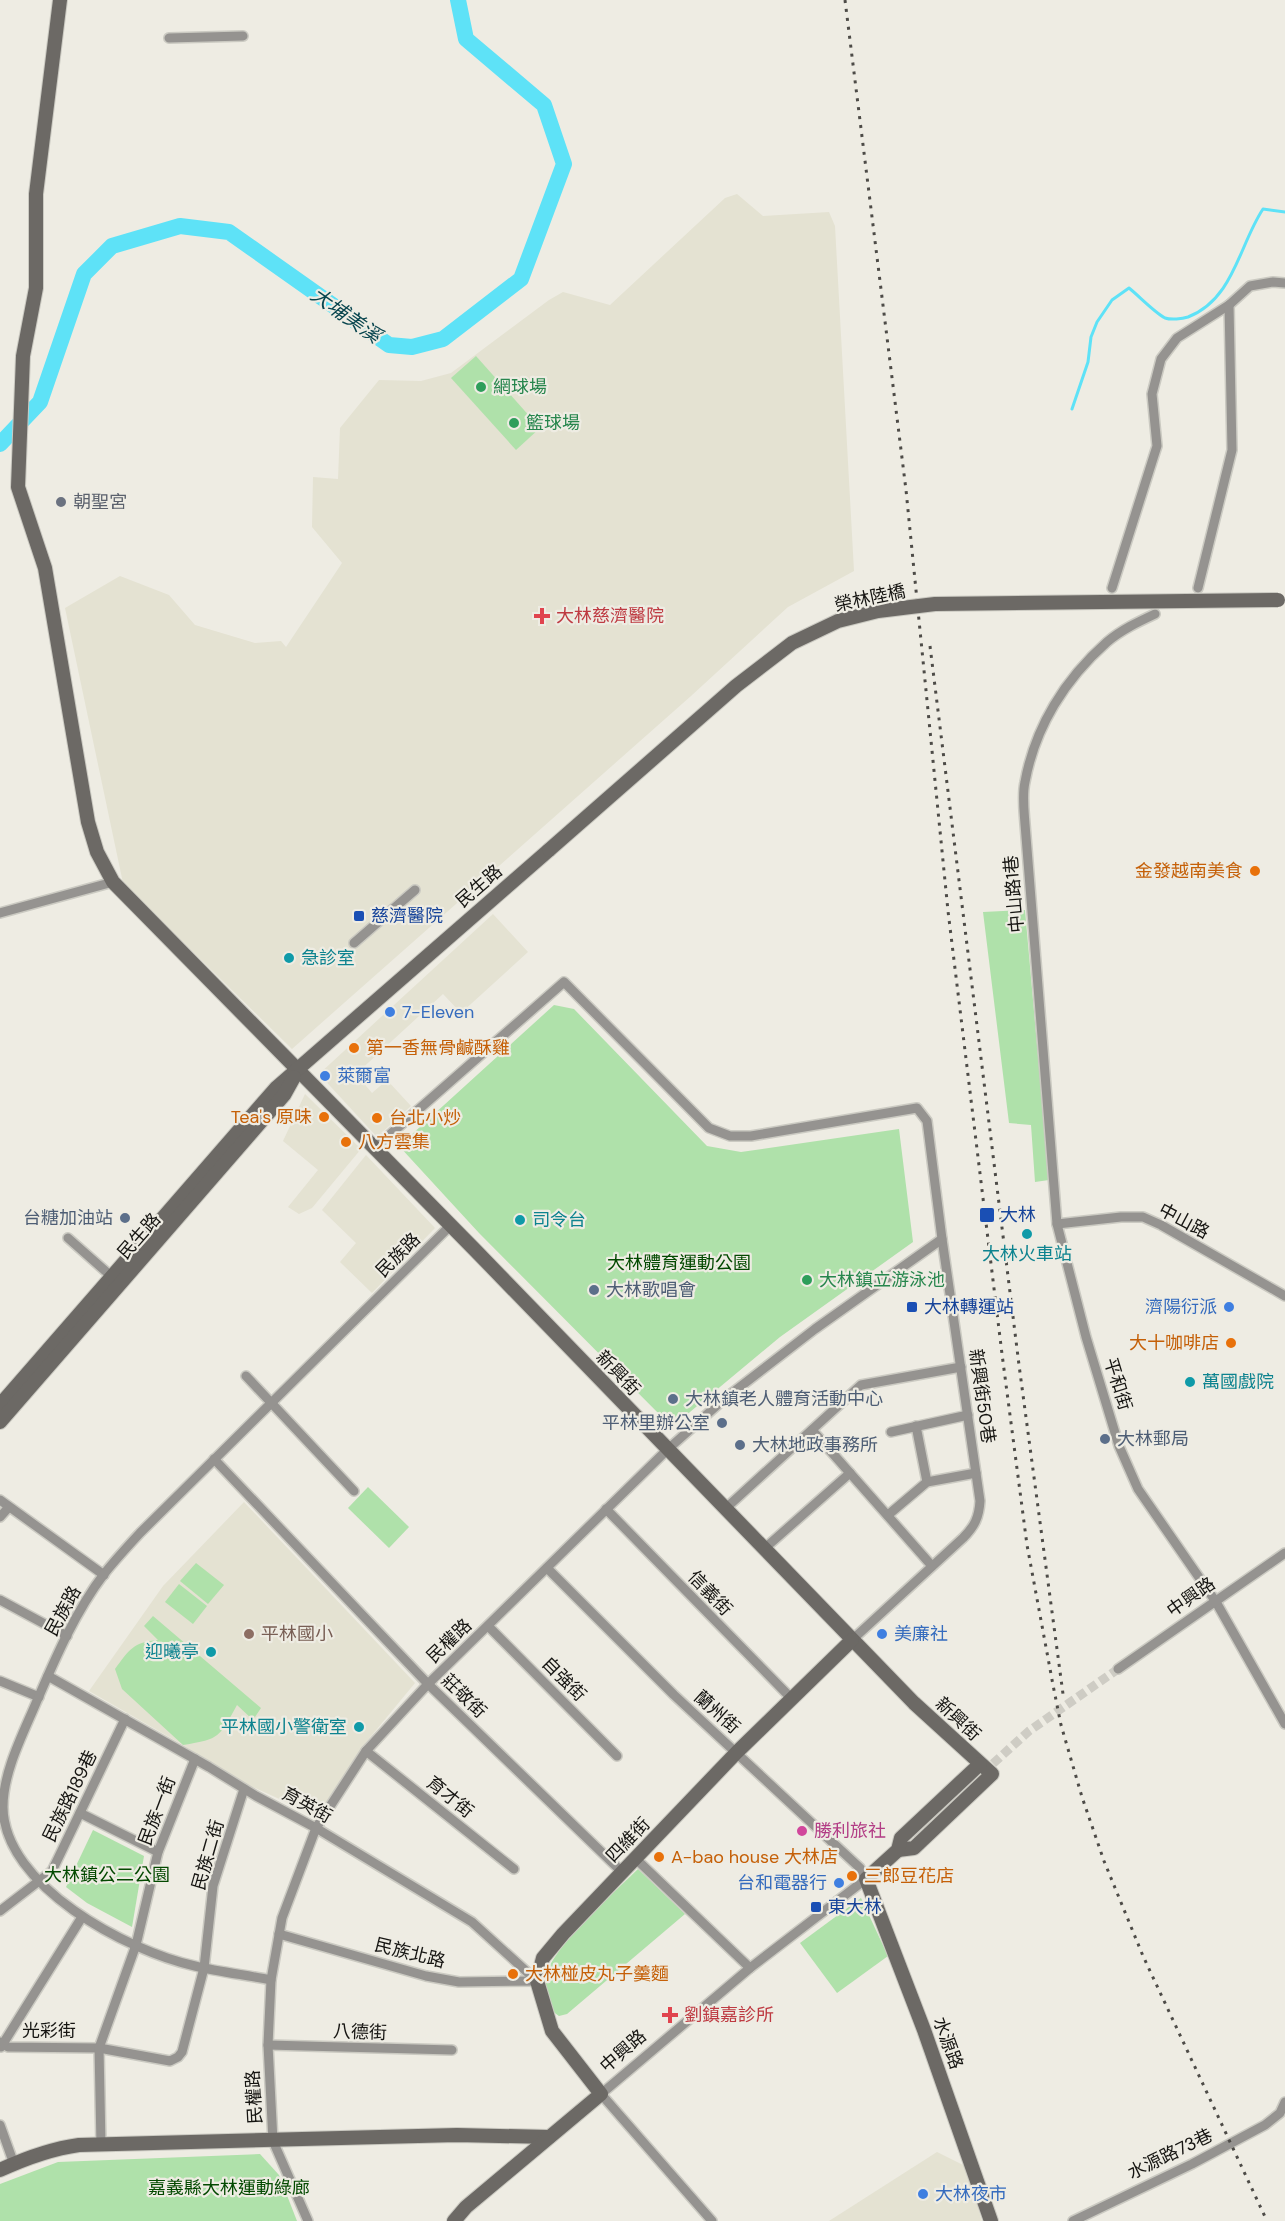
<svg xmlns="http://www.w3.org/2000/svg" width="1285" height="2221" font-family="'DM Sans','Noto Sans TC',sans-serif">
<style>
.built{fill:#e4e2d2}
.green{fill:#afe1aa}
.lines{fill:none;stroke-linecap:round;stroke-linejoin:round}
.stream{stroke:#5ee2f7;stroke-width:3}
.river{stroke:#5ee2f7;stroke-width:16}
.street-tunnel{stroke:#ceccc4;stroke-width:9;stroke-dasharray:9 4.5;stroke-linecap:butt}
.street-casing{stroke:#cbcac2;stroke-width:12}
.secondary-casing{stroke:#cbcac2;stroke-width:16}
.street{stroke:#959390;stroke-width:9}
.secondary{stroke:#6c6965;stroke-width:14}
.rail{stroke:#4d4b47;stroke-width:3;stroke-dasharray:3 6;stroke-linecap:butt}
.secondary-bridge-casing{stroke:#cbcac2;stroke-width:16;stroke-linecap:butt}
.secondary-bridge{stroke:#6c6965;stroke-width:14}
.leisure-dot{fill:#2e9e5b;stroke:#eeece3;stroke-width:2}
.worship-dot{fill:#6b7280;stroke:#eeece3;stroke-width:2}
.health-dot{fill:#e0444e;stroke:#eeece3;stroke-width:2}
.food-dot{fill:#e8710a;stroke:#eeece3;stroke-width:2}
.transit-dot{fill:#1a4fb4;stroke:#eeece3;stroke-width:2}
.culture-dot{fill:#0f9aa8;stroke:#eeece3;stroke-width:2}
.shop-dot{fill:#3f7fe0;stroke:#eeece3;stroke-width:2}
.service-dot{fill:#5c6f8a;stroke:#eeece3;stroke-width:2}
.education-dot{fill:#8d6e63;stroke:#eeece3;stroke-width:2}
.hotel-dot{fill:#d1479c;stroke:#eeece3;stroke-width:2}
.labels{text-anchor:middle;stroke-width:4.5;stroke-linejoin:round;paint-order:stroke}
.leisure-label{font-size:18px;fill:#27864d;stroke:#eeece3;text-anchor:start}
.worship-label{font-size:18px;fill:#5b616d;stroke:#eeece3;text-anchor:start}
.street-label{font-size:18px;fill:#161512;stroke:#eeece3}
.health-label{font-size:18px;fill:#be3a42;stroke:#eeece3;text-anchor:start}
.food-label{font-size:18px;fill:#c56008;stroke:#eeece3;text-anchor:start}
.transit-label{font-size:18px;fill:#164399;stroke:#eeece3;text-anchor:start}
.culture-label{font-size:18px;fill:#0d838f;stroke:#eeece3;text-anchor:start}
.shop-label{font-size:18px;fill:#366cbe;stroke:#eeece3;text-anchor:start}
.service-label{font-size:18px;fill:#4e5e75;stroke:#eeece3;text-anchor:start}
.park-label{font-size:18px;fill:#034900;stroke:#eeece3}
.education-label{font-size:18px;fill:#785e54;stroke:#eeece3;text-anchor:start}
.hotel-label{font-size:18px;fill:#b23c85;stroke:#eeece3;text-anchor:start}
.water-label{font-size:20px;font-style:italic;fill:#08454e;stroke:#eeece3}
</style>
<rect width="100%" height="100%" fill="#eeece3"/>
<!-- built -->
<g class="built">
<polygon points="737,194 763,216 829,212 835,226 854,571 788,607 691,696 292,1049 123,883 65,608 120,576 169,595 195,625 255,643 281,641 286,647 342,563 312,527 313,477 338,479 340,428 379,380 421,381 451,373 549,300 563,292 610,305 725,198"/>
<polygon points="493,914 528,952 461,1013 443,994 356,1074 372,1093 387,1080 411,1106 377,1137 319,1074"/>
<polygon points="305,1094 361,1149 312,1208 299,1214 288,1207 318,1170 283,1141"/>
<polygon points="366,1155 435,1228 372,1293 340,1262 356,1243 322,1210"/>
<polygon points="244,1502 415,1683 363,1746 317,1816 235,1779 183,1745 89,1691 163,1586"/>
<polygon points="937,2152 965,2166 982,2221 829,2221"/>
</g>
<!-- green -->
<g class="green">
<polygon points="476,356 540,428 516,450 451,378"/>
<polygon points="1025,910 1049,1180 1035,1182 1031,1125 1009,1123 983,912"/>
<polygon points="554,1005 574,1009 707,1146 741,1152 899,1129 913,1242 780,1337 672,1427 479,1233 399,1146"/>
<polygon points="368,1487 409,1527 389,1548 348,1508"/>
<polygon points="196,1563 224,1585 208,1604 180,1581"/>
<polygon points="179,1584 207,1606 193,1624 165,1602"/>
<path d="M 153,1616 L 261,1708 L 253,1720 L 237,1705 C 219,1737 221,1739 183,1745 L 122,1689 L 115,1669 C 129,1650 133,1642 158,1640 L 144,1626 Z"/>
<polygon points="93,1830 144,1856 132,1927 87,1903 66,1887"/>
<path d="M 638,1869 L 685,1914 L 567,2014 L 559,2016 L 552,2011 C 549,2002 543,1988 545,1979 C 551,1947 614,1893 638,1869 Z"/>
<polygon points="861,1898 888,1956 837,1993 800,1943"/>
<polygon points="260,2154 279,2175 297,2221 0,2221 0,2184 58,2162"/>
</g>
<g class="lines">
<!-- stream -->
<path class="stream" d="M 1072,409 L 1088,362 L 1091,337 L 1097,322 L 1112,300 L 1129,288 C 1139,296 1154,312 1165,318 C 1171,320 1182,319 1188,317 C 1234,299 1239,245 1263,209 L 1285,212"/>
<!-- river -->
<polyline class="river" points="0,444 40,402 84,274 112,246 180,226 229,232 389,345 412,347 443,339 521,279 564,164 544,105 466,39 458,0"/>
<!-- street-tunnel -->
<polyline class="street-tunnel" points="913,1836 1029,1731 1118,1669"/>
<!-- street casing -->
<g class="street-casing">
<g id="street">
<polyline points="169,38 243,36"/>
<polyline points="1112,588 1157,446 1152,394 1161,359 1177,338 1229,305 1250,286 1273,282 1285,283"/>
<polyline points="1198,588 1232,450 1229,305"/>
<path d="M 1155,614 C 1138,622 1121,630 1107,642 C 1065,679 1035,727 1025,782 C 1022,795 1024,810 1025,824 L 1057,1224 L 1086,1337 L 1119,1446 L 1138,1489 L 1216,1602 L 1285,1724"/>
<polyline points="0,913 113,882"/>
<polyline points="354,943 415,890"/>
<path d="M 373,1145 L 386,1138 L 564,982 L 709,1128 L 730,1136 L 751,1136 L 917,1108 L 927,1121 L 942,1239 L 980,1501 C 979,1517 975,1526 963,1538 L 852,1640"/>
<polyline points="1057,1224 1121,1217 1143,1217 1161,1225 1285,1296"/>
<polyline points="68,1238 111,1276"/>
<polyline points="246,1376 354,1491"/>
<polyline points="916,1426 927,1482"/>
<polyline points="812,1430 932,1566"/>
<polyline points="891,1432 968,1415"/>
<polyline points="214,1459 428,1684 622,1872"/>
<polyline points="0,1500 104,1575"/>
<polyline points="606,1509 791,1698"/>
<polyline points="725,1509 861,1385 961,1367"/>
<polyline points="888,1515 927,1482 976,1473"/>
<polyline points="0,1517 9,1507"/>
<polyline points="764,1549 850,1473"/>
<polyline points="547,1568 674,1695 860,1868 866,1879 750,1968 601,2094 712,2221"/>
<polyline points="0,1600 67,1636"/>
<polyline points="488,1626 617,1756"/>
<polyline points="1118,1669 1285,1553"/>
<polyline points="48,1676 209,1767 256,1796 316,1828 472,1922 537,1981"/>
<polyline points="0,1681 39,1697"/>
<polyline points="366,1751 514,1869"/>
<polyline points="80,1813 158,1852"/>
<polyline points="635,1858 750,1968"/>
<polyline points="0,1911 52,1871 125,1719"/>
<polyline points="279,1934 426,1976 459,1982 537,1981"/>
<path d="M 271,1980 C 246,1975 220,1972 195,1966 C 127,1951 4,1886 3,1807 C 3,1772 23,1734 36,1703 C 55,1659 75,1612 104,1574 C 115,1560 128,1546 140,1533 L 451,1225"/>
<polyline points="0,2042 8,2047 99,2048 170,2061 178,2057 182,2052 204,1968 213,1886 244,1789"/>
<polyline points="268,2045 452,2050"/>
<polyline points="1,2047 82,1917"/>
<polyline points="0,2125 14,2164"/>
<polyline points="101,2145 99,2048 136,1945 158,1852 195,1759"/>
<polyline points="308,2221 273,2141 268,2045 271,1980 282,1918 316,1828 366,1751 428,1684 667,1450 723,1400 815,1329 942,1239"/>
<polyline points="1073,2221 1192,2164 1265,2125 1280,2113 1285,2102"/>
</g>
</g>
<!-- secondary casing -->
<g class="secondary-casing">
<g id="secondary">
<polyline points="60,0 36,194 36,288 23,356 18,487 45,568 88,822 97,852 113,882 476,1251 914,1703 992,1774 914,1848 898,1850"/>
<polyline points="0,1405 276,1088 549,850"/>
<polyline points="0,1422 252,1132 284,1095 294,1077"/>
<polyline points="980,1764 901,1838 898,1850 866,1879 924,2030 991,2221"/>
<path d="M 0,2170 C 26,2158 50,2149 79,2145 L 457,2135 L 549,2137"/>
<polyline points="454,2221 466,2207 601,2094 552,2031 537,1981 543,1958 563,1934 737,1752 852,1640"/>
</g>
</g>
<!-- street -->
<use href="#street" class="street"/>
<!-- secondary -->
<use href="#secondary" class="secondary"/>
<!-- rail -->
<g class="rail">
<polyline points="845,0 906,490 948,911 1002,1354 1027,1545 1053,1685 1061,1725 1082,1797 1104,1861 1143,1956 1267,2221"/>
<polyline points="930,646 1019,1365 1063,1694"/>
</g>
<!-- secondary-bridge casing -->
<g class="secondary-bridge-casing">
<polyline id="secondary-bridge" points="549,850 736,686 792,643 838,621 878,611 935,604 1278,600"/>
</g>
<!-- secondary-bridge -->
<use href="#secondary-bridge" class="secondary-bridge"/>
</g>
<!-- markers -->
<g class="leisure-dot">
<circle cx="481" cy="387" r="6"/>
<circle cx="514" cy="423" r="6"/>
<circle cx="807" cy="1280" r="6"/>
</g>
<circle class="worship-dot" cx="61" cy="502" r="6"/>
<g class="health-dot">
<path d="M539 607h6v6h6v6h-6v6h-6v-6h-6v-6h6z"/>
<path d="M667 2006h6v6h6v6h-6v6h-6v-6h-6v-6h6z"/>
</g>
<g class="food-dot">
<circle cx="1255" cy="871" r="6"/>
<circle cx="354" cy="1048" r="6"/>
<circle cx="324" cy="1117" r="6"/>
<circle cx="377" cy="1118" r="6"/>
<circle cx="346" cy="1142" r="6"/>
<circle cx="1231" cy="1343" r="6"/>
<circle cx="659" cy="1857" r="6"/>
<circle cx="852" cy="1876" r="6"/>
<circle cx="513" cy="1974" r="6"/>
</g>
<g class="transit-dot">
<rect x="353" y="910" width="12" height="12" rx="3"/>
<rect x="979" y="1207" width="16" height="16" rx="3"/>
<rect x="906" y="1301" width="12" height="12" rx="3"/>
<rect x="810" y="1901" width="12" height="12" rx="3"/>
</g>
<g class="culture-dot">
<circle cx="289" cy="958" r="6"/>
<circle cx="520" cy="1220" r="6"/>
<circle cx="1027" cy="1234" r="6"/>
<circle cx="1190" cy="1382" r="6"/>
<circle cx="211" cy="1652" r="6"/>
<circle cx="359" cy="1727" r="6"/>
</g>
<g class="shop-dot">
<circle cx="390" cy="1012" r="6"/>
<circle cx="325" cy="1076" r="6"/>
<circle cx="1229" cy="1307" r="6"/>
<circle cx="882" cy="1634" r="6"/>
<circle cx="839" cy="1883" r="6"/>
<circle cx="923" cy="2194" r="6"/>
</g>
<g class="service-dot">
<circle cx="125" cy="1218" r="6"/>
<circle cx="594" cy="1290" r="6"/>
<circle cx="673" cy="1399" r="6"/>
<circle cx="722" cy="1423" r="6"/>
<circle cx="1105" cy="1439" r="6"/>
<circle cx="740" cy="1445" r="6"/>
</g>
<circle class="education-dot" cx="249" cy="1634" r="6"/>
<circle class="hotel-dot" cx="802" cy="1831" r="6"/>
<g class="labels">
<!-- leisure labels -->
<g class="leisure-label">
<text x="493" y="393">網球場</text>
<text x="526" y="429">籃球場</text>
<text x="819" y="1286">大林鎮立游泳池</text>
</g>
<!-- worship labels -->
<g class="worship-label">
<text x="73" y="508">朝聖宮</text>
</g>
<!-- street labels -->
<g class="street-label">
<text transform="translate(870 598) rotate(-12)" y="6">榮林陸橋</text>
<text transform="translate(479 886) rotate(-41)" y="6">民生路</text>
<text transform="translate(1014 894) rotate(-95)" y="6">中山路1巷</text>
<text transform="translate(1184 1221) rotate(28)" y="6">中山路</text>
<text transform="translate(139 1236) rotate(-49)" y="6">民生路</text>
<text transform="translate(398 1255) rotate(-45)" y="6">民族路</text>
<text transform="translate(618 1373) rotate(46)" y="6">新興街</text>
<text transform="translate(1118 1384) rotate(73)" y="6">平和街</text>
<text transform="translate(982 1396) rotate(82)" y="6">新興街50巷</text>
<text transform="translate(710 1593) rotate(46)" y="6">信義街</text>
<text transform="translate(1191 1597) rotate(-35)" y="6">中興路</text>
<text transform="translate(63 1611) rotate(-61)" y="6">民族路</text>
<text transform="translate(449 1641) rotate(-44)" y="6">民權路</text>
<text transform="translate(564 1679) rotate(45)" y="6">自強街</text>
<text transform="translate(464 1696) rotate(44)" y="6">莊敬街</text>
<text transform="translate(717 1712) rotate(42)" y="6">蘭州街</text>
<text transform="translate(958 1719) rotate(43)" y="6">新興街</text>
<text transform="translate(70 1796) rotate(-64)" y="6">民族路189巷</text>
<text transform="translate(450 1797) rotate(39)" y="6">育才街</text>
<text transform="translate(307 1805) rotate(29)" y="6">育英街</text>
<text transform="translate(157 1811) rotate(-69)" y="6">民族一街</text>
<text transform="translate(628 1840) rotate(-46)" y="6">四維街</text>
<text transform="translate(208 1855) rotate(-74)" y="6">民族二街</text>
<text transform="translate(410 1953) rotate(14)" y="6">民族北路</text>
<text x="49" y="2037">光彩街</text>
<text transform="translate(360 2032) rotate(2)" y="6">八德街</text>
<text transform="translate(948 2043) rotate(70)" y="6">水源路</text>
<text transform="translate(623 2051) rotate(-41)" y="6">中興路</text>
<text transform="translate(254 2097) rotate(-93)" y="6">民權路</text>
<text transform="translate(1170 2154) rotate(-26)" y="6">水源路73巷</text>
</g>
<!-- health labels -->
<g class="health-label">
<text x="556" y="622">大林慈濟醫院</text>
<text x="684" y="2021">劉鎮嘉診所</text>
</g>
<!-- food labels -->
<g class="food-label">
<text x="1243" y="877" text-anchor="end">金發越南美食</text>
<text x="366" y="1054">第一香無骨鹹酥雞</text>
<text x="312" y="1123" text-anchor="end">Tea's 原味</text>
<text x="389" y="1124">台北小炒</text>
<text x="358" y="1148">八方雲集</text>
<text x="1219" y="1349" text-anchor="end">大十咖啡店</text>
<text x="671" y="1863">A-bao house 大林店</text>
<text x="864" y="1882">三郎豆花店</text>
<text x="525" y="1980">大林椪皮丸子羹麵</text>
</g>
<!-- transit labels -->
<g class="transit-label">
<text x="371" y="922">慈濟醫院</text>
<text x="1000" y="1221">大林</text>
<text x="924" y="1313">大林轉運站</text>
<text x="828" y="1913">東大林</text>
</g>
<!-- culture labels -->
<g class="culture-label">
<text x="301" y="964">急診室</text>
<text x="532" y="1226">司令台</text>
<text x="1027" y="1260" text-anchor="middle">大林火車站</text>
<text x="1202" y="1388">萬國戲院</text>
<text x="199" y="1658" text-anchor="end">迎曦亭</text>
<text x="347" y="1733" text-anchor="end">平林國小警衛室</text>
</g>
<!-- shop labels -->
<g class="shop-label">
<text x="402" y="1018">7-Eleven</text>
<text x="337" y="1082">萊爾富</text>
<text x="1217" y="1313" text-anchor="end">濟陽衍派</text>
<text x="894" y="1640">美廉社</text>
<text x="827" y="1889" text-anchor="end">台和電器行</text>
<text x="935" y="2200">大林夜市</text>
</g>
<!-- service labels -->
<g class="service-label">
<text x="113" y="1224" text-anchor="end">台糖加油站</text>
<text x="606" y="1296">大林歌唱會</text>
<text x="685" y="1405">大林鎮老人體育活動中心</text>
<text x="710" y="1429" text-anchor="end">平林里辦公室</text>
<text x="1117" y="1445">大林郵局</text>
<text x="752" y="1451">大林地政事務所</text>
</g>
<!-- park labels -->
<g class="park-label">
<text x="679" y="1269">大林體育運動公園</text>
<text x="107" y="1881">大林鎮公二公園</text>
<text x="229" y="2194">嘉義縣大林運動綠廊</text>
</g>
<!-- education labels -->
<g class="education-label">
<text x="261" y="1640">平林國小</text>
</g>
<!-- hotel labels -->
<g class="hotel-label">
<text x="814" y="1837">勝利旅社</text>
</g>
<!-- water labels -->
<g class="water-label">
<text transform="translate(346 315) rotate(35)" y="7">大埔美溪</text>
</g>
</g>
</svg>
